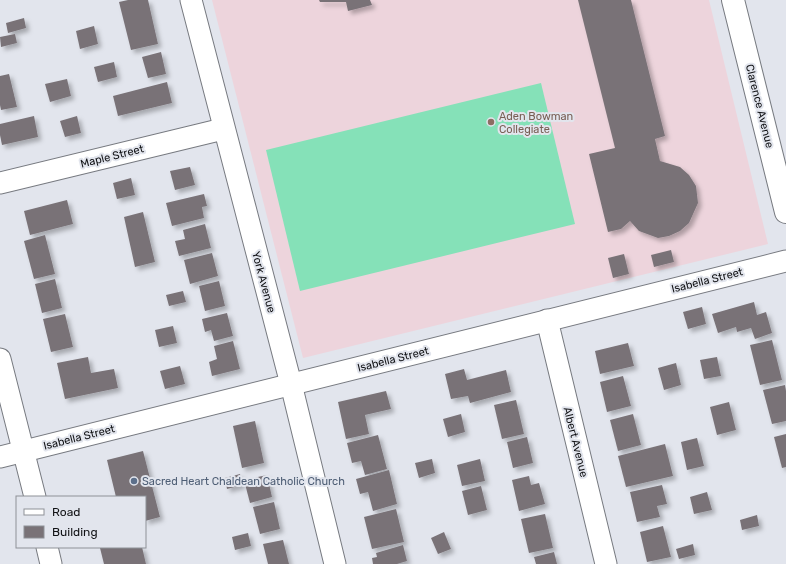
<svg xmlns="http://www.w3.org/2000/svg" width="786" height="564" font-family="Rubik,sans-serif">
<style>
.education{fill:#edd4dc}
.garden{fill:#85e1b8}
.building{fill:#797277;filter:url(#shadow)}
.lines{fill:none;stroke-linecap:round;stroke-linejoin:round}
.minor-casing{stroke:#777a80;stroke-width:23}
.major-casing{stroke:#777a80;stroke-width:24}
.minor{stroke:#fff;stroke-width:21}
.major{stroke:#fff;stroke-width:22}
.education-dot{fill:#8d6e63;stroke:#e2e5ed;stroke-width:1.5}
.service-dot{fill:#5c6f8a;stroke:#e2e5ed;stroke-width:1.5}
.labels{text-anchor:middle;stroke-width:4;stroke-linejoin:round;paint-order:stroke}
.street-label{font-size:11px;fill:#111215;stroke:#e2e5ed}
.education-label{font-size:11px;fill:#785e54;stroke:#e2e5ed;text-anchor:start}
.service-label{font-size:11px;fill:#4e5e75;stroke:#e2e5ed;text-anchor:start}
</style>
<defs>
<filter id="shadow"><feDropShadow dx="3.5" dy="3.5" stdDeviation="2" flood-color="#0004"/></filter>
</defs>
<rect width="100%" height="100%" fill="#e2e5ed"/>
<!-- education -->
<polygon class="education" points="212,0 709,0 768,244 303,358"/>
<!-- garden -->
<polygon class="garden" points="541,83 575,224 300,291 266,150"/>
<!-- building -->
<g class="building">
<polygon points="128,0 148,0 158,44 131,50 119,2"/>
<polygon points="319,0 370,0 372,5 348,11 346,2 320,2"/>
<polygon points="578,0 631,0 665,136 655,139 660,161 680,167 689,175 696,186 698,203 689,223 680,231 669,236 658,238 639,231 630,221 621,229 608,232 589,154 615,148"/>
<polygon points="24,18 26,28 8,33 6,23"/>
<polygon points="94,26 98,44 80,49 76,31"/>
<polygon points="15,34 17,43 1,47 0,37"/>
<polygon points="161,52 166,74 148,78 142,57"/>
<polygon points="114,62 117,77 98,82 94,67"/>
<polygon points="9,74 17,107 1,110 0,105 0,76"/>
<polygon points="67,79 71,96 50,102 45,84"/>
<polygon points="167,82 172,103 118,116 113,96"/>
<polygon points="34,116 38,137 2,145 0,135 0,124"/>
<polygon points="77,116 81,133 65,137 60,121"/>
<polygon points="190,167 195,185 175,190 170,171"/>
<polygon points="131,178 135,195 117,199 113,183"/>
<polygon points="204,194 207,206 202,207 204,218 172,226 166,203"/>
<polygon points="67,200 73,224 30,235 24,211"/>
<polygon points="143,212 155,262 135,267 124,217"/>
<polygon points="205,224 211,248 179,256 175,241 185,239 183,230"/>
<polygon points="45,235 55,274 34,279 24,241"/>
<polygon points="671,250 674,262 654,267 651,255"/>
<polygon points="212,253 218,276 190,284 184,260"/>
<polygon points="624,254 629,274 613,278 608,258"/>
<polygon points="55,279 62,308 42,313 35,284"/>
<polygon points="219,281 225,306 205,311 199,286"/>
<polygon points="183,291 186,302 169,306 166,295"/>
<polygon points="754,302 757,315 766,312 772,333 755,339 751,328 737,332 736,327 718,333 712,314"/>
<polygon points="702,307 706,324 688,329 683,312"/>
<polygon points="227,313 233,336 214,341 211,330 205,332 202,319"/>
<polygon points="65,314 73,347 51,352 43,319"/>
<polygon points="173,326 177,343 159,347 155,330"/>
<polygon points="772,340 782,380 760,385 750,345"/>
<polygon points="233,341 240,369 212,376 209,362 217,359 214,346"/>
<polygon points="628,343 634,366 600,374 595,351"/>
<polygon points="88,357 91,373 114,369 118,388 65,399 57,363"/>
<polygon points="717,357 721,376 704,379 700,360"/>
<polygon points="676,363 681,385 664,390 658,368"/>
<polygon points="180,366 185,384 165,389 160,371"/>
<polygon points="464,369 467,380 506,370 511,392 470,403 468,396 451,399 445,374"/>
<polygon points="623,376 631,406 607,412 600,382"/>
<polygon points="785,385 786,391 786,421 772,424 763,390"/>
<polygon points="386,391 391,409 365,415 369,434 346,439 338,402"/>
<polygon points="516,400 524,434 502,439 494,405"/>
<polygon points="729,402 736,430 717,435 710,407"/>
<polygon points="461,414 465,432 448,437 443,419"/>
<polygon points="633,414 641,445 618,451 610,420"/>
<polygon points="255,421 264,463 242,468 233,426"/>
<polygon points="786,434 786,467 782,468 774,437"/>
<polygon points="378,435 387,469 365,475 361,461 352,463 347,443"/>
<polygon points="527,437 533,463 513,468 507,442"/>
<polygon points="697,438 704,466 687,470 681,442"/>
<polygon points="665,444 673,476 626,487 618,456"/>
<polygon points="143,451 160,517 145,521 145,497 116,497 107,460"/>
<polygon points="432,459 435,473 419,478 415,463"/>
<polygon points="480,459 485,481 462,486 457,465"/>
<polygon points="389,470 397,504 373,511 368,492 360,494 356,479"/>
<polygon points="240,474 242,485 227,489 225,478"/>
<polygon points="267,475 272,497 250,503 244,480"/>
<polygon points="529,476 531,485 539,483 545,504 519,511 512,480"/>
<polygon points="662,485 667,504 657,506 660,517 637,522 630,492"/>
<polygon points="481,486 487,510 468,515 462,491"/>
<polygon points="707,492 712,510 694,514 690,497"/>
<polygon points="274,502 280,529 260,534 253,507"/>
<polygon points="396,509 404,542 372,549 364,517"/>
<polygon points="545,514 553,548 529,553 521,519"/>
<polygon points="757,515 759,526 742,530 740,520"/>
<polygon points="663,526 671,557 647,562 640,532"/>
<polygon points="444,532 451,549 438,554 431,538"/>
<polygon points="248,533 251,546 235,550 232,537"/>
<polygon points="283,540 289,564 268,564 263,544"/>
<polygon points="693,544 695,555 679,559 676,549"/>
<polygon points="403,545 407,561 397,564 373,564 372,558 377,557 376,553"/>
<polygon points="106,547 142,547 146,564 104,564 100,548"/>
<polygon points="554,552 557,564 536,564 534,557"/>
</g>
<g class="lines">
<!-- minor casing -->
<g class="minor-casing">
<g id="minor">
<polyline points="191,0 291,384 335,564"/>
<polyline points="0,183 223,129"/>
<polyline points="547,320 606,564"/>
<polyline points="0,359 35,497"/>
<polyline points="0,457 786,261"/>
<polyline points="47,547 51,564"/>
</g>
</g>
<!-- major casing -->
<g class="major-casing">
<polyline id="major" points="733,0 786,212"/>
</g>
<!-- minor -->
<use href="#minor" class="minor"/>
<!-- major -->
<use href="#major" class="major"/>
</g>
<!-- markers -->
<circle class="education-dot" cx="491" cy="122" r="4"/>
<circle class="service-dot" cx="134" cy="481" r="4"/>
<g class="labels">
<!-- street labels -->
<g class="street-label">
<text transform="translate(760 106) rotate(76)" y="4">Clarence Avenue</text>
<text transform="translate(112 156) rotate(-14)" y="4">Maple Street</text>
<text transform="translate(707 280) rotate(-14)" y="4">Isabella Street</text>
<text transform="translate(264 282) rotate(75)" y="4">York Avenue</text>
<text transform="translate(393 359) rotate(-14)" y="4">Isabella Street</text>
<text transform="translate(79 437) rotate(-14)" y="4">Isabella Street</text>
<text transform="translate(576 442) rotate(76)" y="4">Albert Avenue</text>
</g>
<!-- education labels -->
<g class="education-label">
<text x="499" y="120">Aden Bowman<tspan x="499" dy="13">Collegiate</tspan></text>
</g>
<!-- service labels -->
<g class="service-label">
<text x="142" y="485">Sacred Heart Chaldean Catholic Church</text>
</g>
</g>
<!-- legend -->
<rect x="16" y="496" width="130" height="52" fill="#e2e5ed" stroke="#8e9197"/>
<rect x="24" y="509" width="20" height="6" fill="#ffffff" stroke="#8e9197"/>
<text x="52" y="516" font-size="12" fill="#111215">Road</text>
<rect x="24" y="526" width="20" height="12" fill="#797277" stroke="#8e9197"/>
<text x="52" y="536" font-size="12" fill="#111215">Building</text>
</svg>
